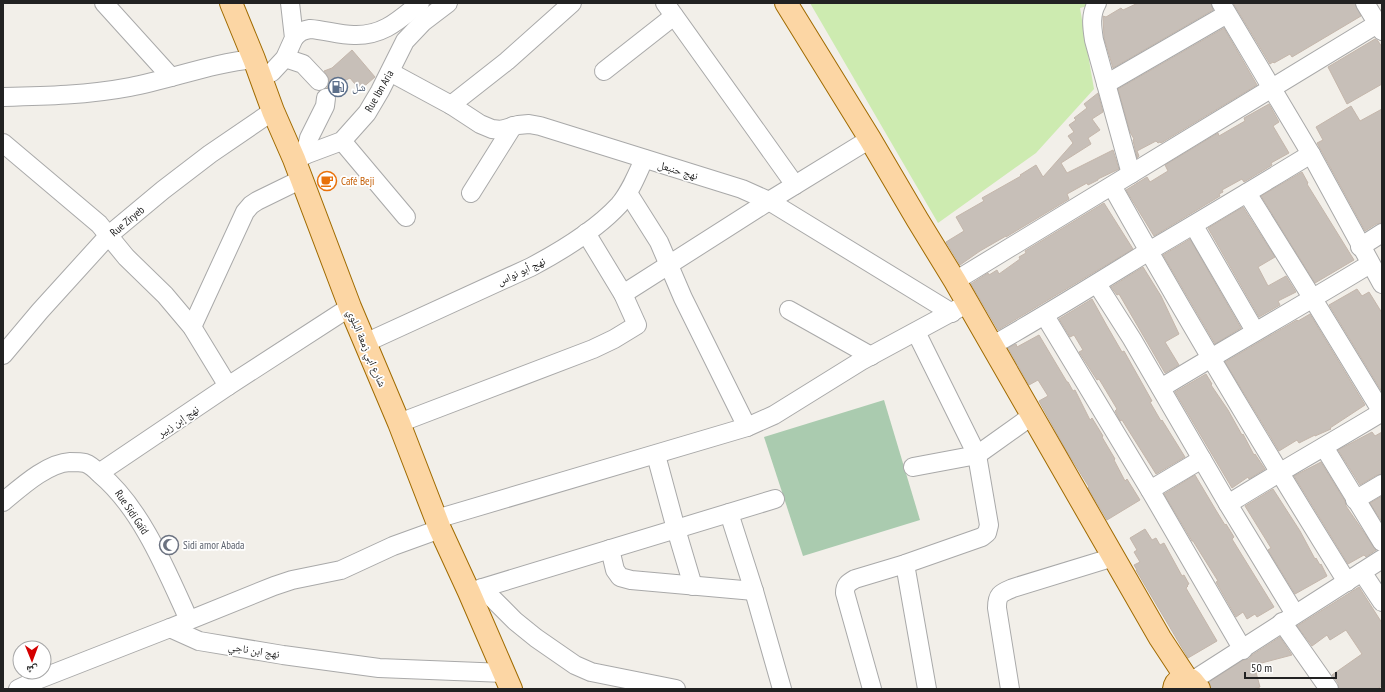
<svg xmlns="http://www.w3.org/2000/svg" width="1385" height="692" font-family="'PT Sans Narrow','Noto Naskh Arabic',sans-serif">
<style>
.grass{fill:#cdebb0}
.cemetery{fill:#aacbaf}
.building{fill:#c7bfb8;stroke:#c4b6ab}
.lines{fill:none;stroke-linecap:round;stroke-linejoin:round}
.minor-casing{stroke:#a9a9a9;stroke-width:20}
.major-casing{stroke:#a06b00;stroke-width:24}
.minor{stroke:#fff;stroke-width:18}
.major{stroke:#fcd6a4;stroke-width:22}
.labels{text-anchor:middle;stroke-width:3.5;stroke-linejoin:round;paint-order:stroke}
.service-label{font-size:11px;fill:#4e5e75;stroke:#fff;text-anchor:start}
.street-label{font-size:11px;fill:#222;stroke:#fff}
.food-label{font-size:11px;fill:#c56008;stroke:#fff;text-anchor:start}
.worship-label{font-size:11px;fill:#5b616d;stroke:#fff;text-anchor:start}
</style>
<rect width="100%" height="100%" fill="#f2efe9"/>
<!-- grass -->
<polygon class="grass" points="810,3 1098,3 1080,8 1094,89 1036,153 938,223"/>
<!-- cemetery -->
<polygon class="cemetery" points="884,400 920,520 803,556 764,437"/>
<!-- building -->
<g class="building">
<polygon points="1138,3 1211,3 1213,10 1113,68 1104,38 1103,16 1106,17 1121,8 1123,10"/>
<polygon points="1233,3 1355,3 1361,16 1292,57 1290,54 1274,63 1273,62 1270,64"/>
<polygon points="1224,28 1257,85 1161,143 1160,142 1158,143 1156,141 1137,151 1139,156 1137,158 1133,140 1134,139 1130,132 1118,89"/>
<polygon points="1375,39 1378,41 1382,47 1382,84 1347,104 1328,67"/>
<polygon points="352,50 375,77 360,90 350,78 331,87 332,89 327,88 329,84 329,79 324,71 332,68"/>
<polygon points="1098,93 1103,112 1092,119 1100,130 1088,138 1091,144 1061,163 1067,173 1113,150 1119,169 1098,179 1098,180 1088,185 1087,183 1067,194 1069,199 1006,237 1006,236 980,251 960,265 946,242 964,231 956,217 984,201 982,198 1021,176 1020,175 1036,165 1043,177 1073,143 1068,136 1074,132 1069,125 1076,120 1074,118 1087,108 1084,104"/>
<polygon points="1269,104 1279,122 1273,126 1289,153 1271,163 1272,165 1244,182 1242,179 1222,190 1223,192 1219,194 1220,196 1154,236 1126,190 1147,177 1150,182 1168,171 1165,165 1218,133 1219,136 1245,121 1244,118"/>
<polygon points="1351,106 1360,121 1382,109 1382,223 1376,224 1365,231 1317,143 1323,140 1316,127"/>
<polygon points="1302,172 1308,183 1307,184 1354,260 1315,283 1261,196"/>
<polygon points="1104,203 1133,249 998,330 971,284 988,273 989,275 997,270 999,274 1020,259 1019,257 1026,253 1025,251"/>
<polygon points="1243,207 1275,257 1258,267 1268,286 1286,276 1296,292 1278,301 1280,305 1259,317 1208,228"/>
<polygon points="1190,239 1241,328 1215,344 1163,255"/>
<polygon points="1143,267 1161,296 1179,334 1165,342 1179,365 1165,373 1119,294 1117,295 1111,287"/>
<polygon points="1357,289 1362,296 1369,292 1382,313 1382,392 1329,305"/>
<polygon points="1092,299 1107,326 1122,352 1124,351 1152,401 1150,402 1161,421 1162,420 1185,457 1156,474 1122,420 1120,421 1115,411 1117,409 1099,379 1097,380 1079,352 1083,350 1074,335 1070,337 1059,319"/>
<polygon points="1310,314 1365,405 1330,428 1331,429 1315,436 1315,435 1299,443 1297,440 1279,451 1225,362 1297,320 1298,321"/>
<polygon points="1039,335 1067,382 1068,382 1073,391 1075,390 1090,420 1092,418 1103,436 1102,437 1115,459 1114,460 1125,481 1127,479 1140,500 1107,520 1088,488 1089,487 1066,450 1039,401 1048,396 1038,380 1029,385 1008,348 1016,344 1017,347"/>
<polygon points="1206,374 1212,384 1211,385 1228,410 1242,435 1243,434 1254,455 1255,454 1265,469 1249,479 1248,477 1232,488 1175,392"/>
<polygon points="1372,432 1375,436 1382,432 1382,474 1377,475 1360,485 1338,450"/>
<polygon points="1321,462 1345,501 1346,506 1376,550 1366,557 1364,555 1348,564 1294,476"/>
<polygon points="1195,475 1217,512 1225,525 1226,524 1234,537 1232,539 1274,607 1257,617 1255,614 1247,619 1243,612 1236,617 1216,582 1218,581 1193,541 1192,541 1164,494"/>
<polygon points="1273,489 1300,531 1315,559 1316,558 1320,565 1321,564 1327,576 1295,594 1268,550 1271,548 1245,506"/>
<polygon points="1382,496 1382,522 1370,503"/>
<polygon points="1145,529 1152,540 1156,538 1160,545 1164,543 1182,576 1184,575 1189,584 1187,585 1188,586 1186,588 1217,641 1188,658 1136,570 1137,570 1134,565 1140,562 1134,552 1137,550 1130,538"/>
<polygon points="1359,587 1382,623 1382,686 1377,689 1339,689 1338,683 1332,675 1362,654 1346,630 1330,640 1327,635 1312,646 1297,626"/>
<polygon points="1280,637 1292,655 1254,665 1260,687 1253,689 1211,689 1209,682 1243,660 1249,659 1252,655"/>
</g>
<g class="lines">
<!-- minor casing -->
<g class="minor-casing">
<g id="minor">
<polyline points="104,3 171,77"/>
<polyline points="665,3 758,133 795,185"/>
<path d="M 1097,3 C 1090,15 1092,27 1094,40 L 1131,174"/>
<polyline points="1221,3 1311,154 1382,284"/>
<polyline points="1365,3 1382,31"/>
<path d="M 294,38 C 299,32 303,30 310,29 C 325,30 339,35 354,35 C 383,36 399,20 420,3"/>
<polyline points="285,58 303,64 319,81"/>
<polyline points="604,71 674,16"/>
<polyline points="390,72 451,105 480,124 492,129 501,130 518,125 529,124 540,126 742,189 769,201 952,313"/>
<polyline points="261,78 272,72 285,58 294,38 290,3"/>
<polyline points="1106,84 1227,14"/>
<path d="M 3,97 C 46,96 88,95 130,87 C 172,79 212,63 254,59"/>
<polyline points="451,105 507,61 572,3"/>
<polyline points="342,141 406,217"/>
<polyline points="3,143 99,224 126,257 165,295 192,327 228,386"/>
<polyline points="305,155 309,138 325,106 326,98"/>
<polyline points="294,159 342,141 367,113 380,91 405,41 423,22 448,3"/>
<path d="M 1112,186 C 1187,320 1266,452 1347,582"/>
<polyline points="471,193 513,126"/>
<polyline points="628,193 659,242 683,298 747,427"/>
<polyline points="1247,193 1313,299 1382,412"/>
<polyline points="1194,226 1255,331"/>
<polyline points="1360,247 1382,233"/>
<polyline points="955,281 1382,21"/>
<polyline points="1097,284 1132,339 1228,504 1295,614"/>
<polyline points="623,294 769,201 870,139"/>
<polyline points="789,310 871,356"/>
<polyline points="1045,316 1150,490 1243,650"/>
<polyline points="192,327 245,212 251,205 257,201 302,179"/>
<path d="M 365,343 L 531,267 C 561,251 596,230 619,205 C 630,192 637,175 644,159"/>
<path d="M 993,345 C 1046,315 1097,283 1149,251 C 1203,219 1257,187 1311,154"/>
<polyline points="3,355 40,311 109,235 163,190 210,154 273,111"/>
<path d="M 1161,388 C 1230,346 1301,306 1370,264"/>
<polyline points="399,423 593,349 614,339 637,325 623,294 586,233"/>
<polyline points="1324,447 1382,542"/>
<polyline points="656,455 676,529 693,586"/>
<polyline points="913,467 977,455 1033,415"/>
<polyline points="99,473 228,386 350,307"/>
<polyline points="1150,490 1202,459"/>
<polyline points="1355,500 1382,484"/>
<path d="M 3,502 C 20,488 47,463 70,462 C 75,462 81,462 85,463 C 91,465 96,470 100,474 C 142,509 167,572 189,620"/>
<path d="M 1228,504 C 1279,472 1331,443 1382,412"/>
<polyline points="729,513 754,591 782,689"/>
<polyline points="436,519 747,427 774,415 861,361 961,307"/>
<polyline points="610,549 615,570 620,577 631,580 754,591"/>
<polyline points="905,564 927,689"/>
<polyline points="1362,572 1382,602"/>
<polyline points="482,588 515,621 536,638 575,665 591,672 676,689"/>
<polyline points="469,592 775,499"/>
<polyline points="1282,622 1329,689"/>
<polyline points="170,628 274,586 292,580 341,570 393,546 440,529"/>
<polyline points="1192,681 1382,559"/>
<polyline points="18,689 37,680 170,628 199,641 283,655 379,668 505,673"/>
<path d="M 872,689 L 845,593 C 845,585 848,583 855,579 L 905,564 L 982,537 L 987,533 L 989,525 L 977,455 L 916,332"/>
<path d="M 1010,689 L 997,608 C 997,594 1001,593 1013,588 L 1114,557"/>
</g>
</g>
<!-- major casing -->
<g class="major-casing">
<g id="major">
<polyline points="231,3 254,59 273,111 294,159 350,307 399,423 440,529 469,592 511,689"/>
<polyline points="786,3 870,139 917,219 955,281 1160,638 1187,679"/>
<path d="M 1174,689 C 1175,681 1184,674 1192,681 C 1195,684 1196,687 1199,689"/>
</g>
</g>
<!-- minor -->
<use href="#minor" class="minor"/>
<!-- major -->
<use href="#major" class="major"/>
</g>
<!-- icons -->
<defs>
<g id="fuel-ring" transform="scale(1)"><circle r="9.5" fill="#fff" stroke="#5c6f8a" stroke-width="1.5"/><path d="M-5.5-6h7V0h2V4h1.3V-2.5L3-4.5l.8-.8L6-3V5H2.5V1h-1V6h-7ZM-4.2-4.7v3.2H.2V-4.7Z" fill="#5c6f8a"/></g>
<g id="cafe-ring" transform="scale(1)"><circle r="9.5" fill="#fff" stroke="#e8710a" stroke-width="1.5"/><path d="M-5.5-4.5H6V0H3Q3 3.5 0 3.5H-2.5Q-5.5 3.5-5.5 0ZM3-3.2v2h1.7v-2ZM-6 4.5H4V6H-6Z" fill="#e8710a"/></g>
<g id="mosque-ring" transform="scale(1)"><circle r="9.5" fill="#fff" stroke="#6b7280" stroke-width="1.5"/><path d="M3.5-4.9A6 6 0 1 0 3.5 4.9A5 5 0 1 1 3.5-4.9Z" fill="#6b7280"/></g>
</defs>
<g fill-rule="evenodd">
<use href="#fuel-ring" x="338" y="87"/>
<use href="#cafe-ring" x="327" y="181"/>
<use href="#mosque-ring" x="169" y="545"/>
</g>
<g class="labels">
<!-- service labels -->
<g class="service-label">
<text x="352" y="91">شل</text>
</g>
<!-- street labels -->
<g class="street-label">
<text transform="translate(379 91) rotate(-60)" y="4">Rue Ibn Aria</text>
<text transform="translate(678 170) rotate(17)" y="4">نهج حنبعل</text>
<text transform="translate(127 221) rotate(-40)" y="4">Rue Ziryeb</text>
<text transform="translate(521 271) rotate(-25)" y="4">نهج أبو نواس</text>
<text transform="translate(367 348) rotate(67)" y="4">شارع ابي زمعة البلوي</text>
<text transform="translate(178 421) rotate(-34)" y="4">نهج إبن زبير</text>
<text transform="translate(132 512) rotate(56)" y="4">Rue Sidi Gaïd</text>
<text transform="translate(254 650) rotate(9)" y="4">نهج ابن ناجي</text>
</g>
<!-- food labels -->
<g class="food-label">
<text x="341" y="185">Café Beji</text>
</g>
<!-- worship labels -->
<g class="worship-label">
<text x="183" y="549">Sidi amor Abada</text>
</g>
</g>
<!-- border -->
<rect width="1385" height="692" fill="none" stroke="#222222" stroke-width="8"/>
<!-- north arrow -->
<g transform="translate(32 660) rotate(179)"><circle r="19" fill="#ffffff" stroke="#a7a7a7"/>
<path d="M0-3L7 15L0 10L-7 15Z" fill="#d40000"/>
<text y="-6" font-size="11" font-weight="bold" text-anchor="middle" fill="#222222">ش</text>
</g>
<!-- scale -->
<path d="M1245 672v6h91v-6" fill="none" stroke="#222222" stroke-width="2"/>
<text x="1251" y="672" font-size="12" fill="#222222" stroke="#ffffff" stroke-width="3" paint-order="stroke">50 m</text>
</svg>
